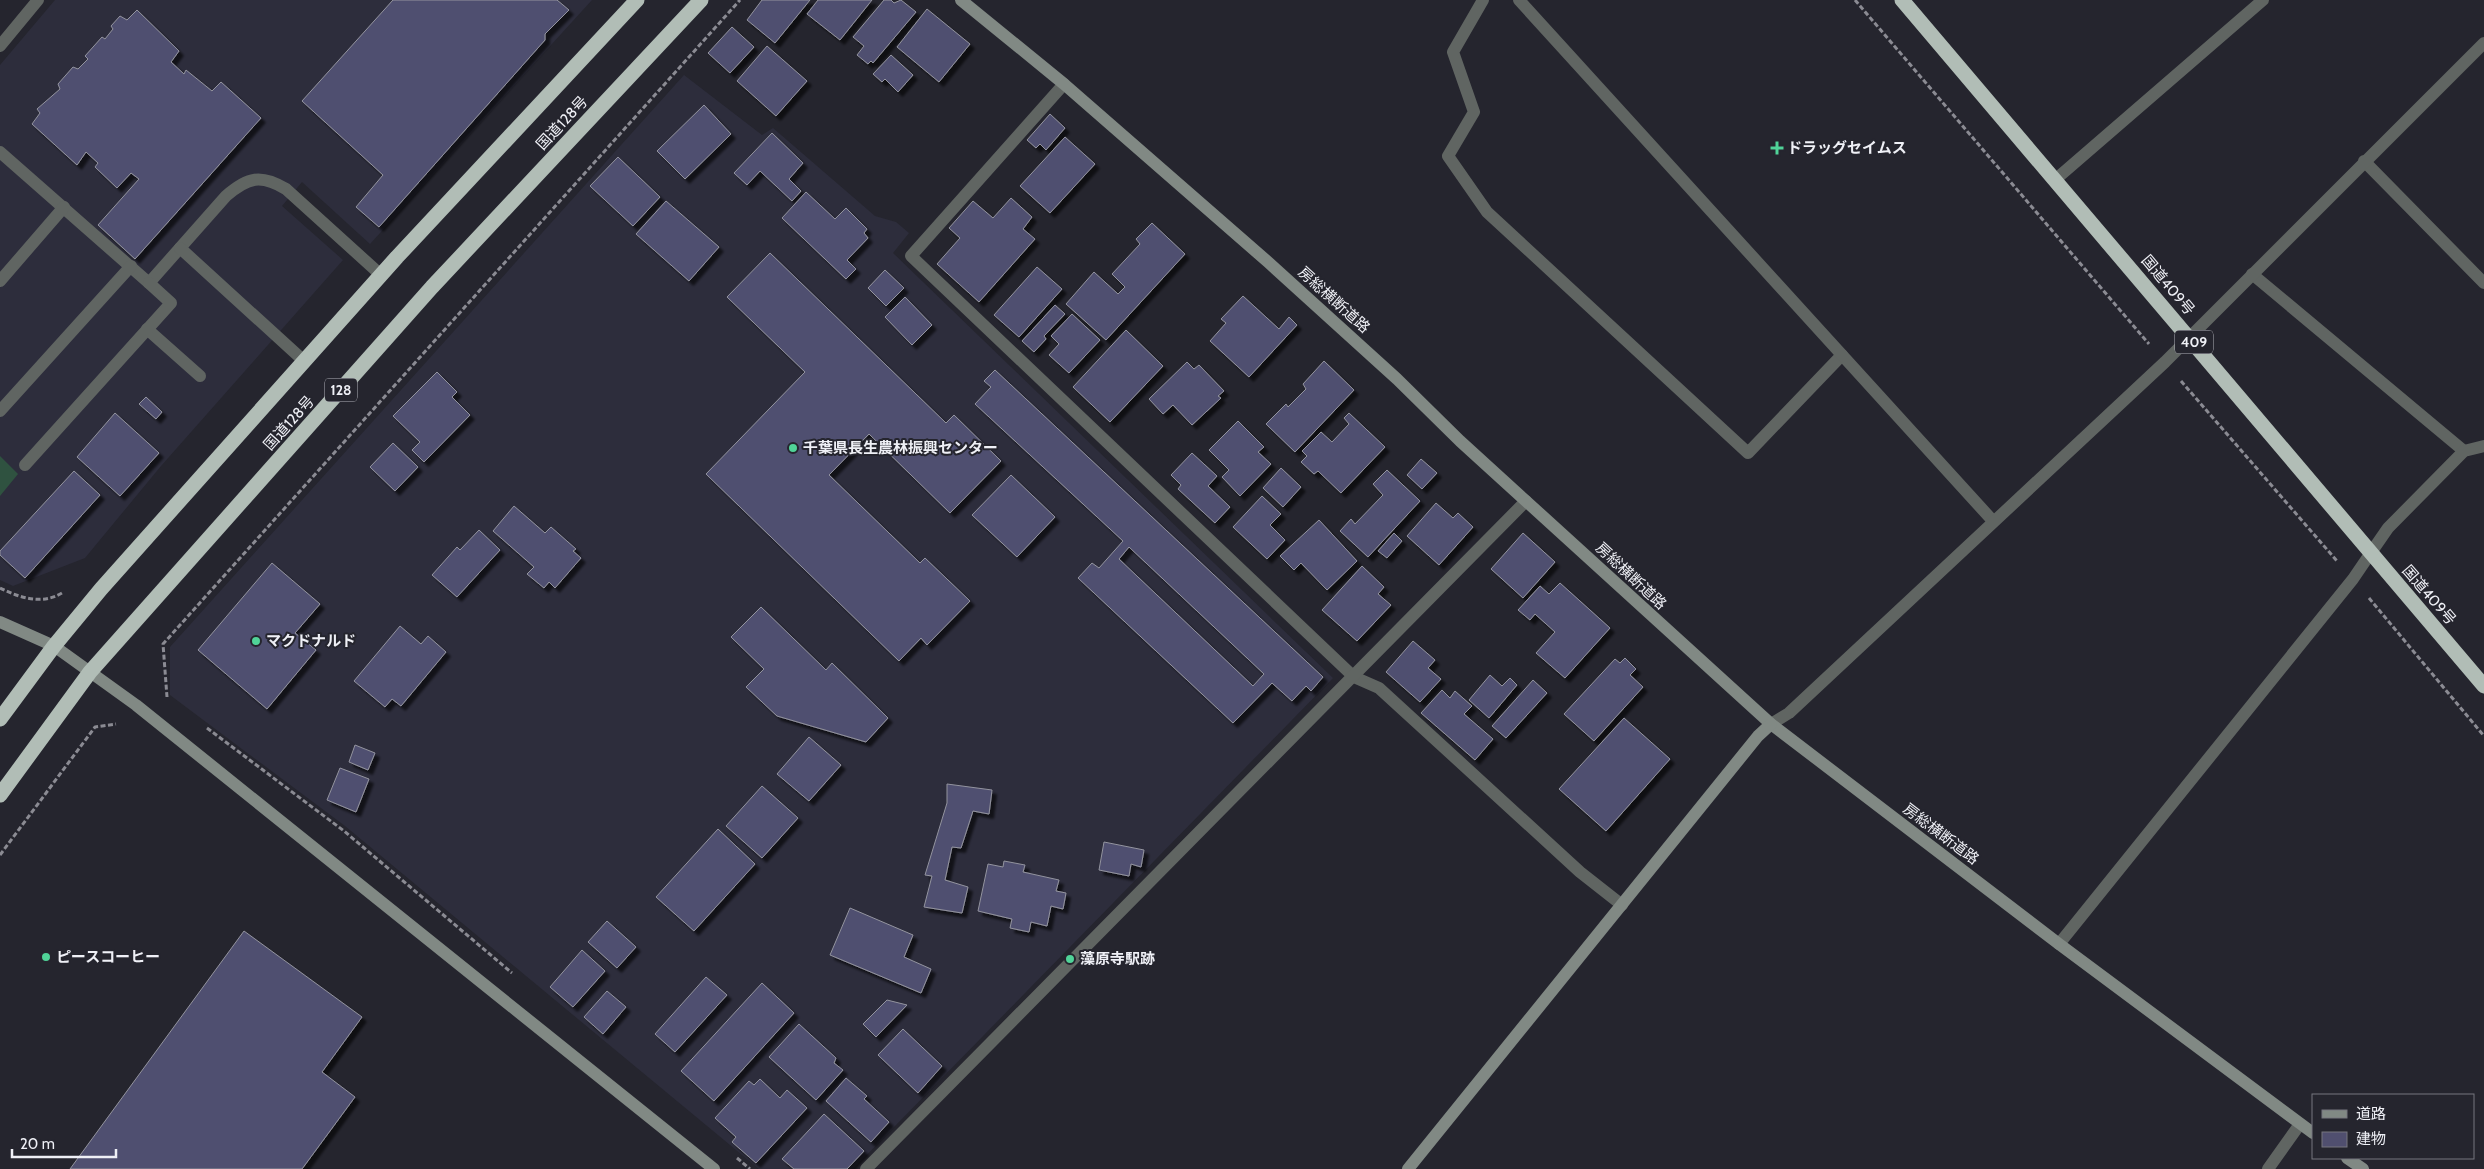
<svg xmlns="http://www.w3.org/2000/svg" width="2484" height="1169" font-family="Cabin,'Noto Sans JP',sans-serif">
<style>
.built{fill:#2d2d3c}
.green{fill:#2f5240}
.building{fill:#504f6f;stroke:#93949f;fill-rule:evenodd;filter:url(#shadow)}
.lines{fill:none;stroke-linecap:round;stroke-linejoin:round}
.path{stroke:#8b8b93;stroke-width:3;stroke-dasharray:5 2.5;stroke-linecap:butt}
.lane{stroke:#606562;stroke-width:12}
.street{stroke:#606562;stroke-width:12}
.secondary{stroke:#818984;stroke-width:12}
.highway{stroke:#b1bdb6;stroke-width:15}
.poi-dot{fill:#50d398;stroke:#25252e;stroke-width:2}
.labels{text-anchor:middle;stroke-width:4;stroke-linejoin:round;paint-order:stroke}
.shield{fill:#25252e;stroke:#b2b3ba;stroke-width:1}
.shield-label{font-size:14px;font-weight:bold;fill:#eff0f6}
.street-label{font-size:15px;fill:#eff0f6;stroke:#25252e}
.poi-label{font-size:15px;font-weight:bold;fill:#eff0f6;stroke:#25252e;text-anchor:start}
</style>
<defs>
<filter id="shadow"><feDropShadow dx="4.5" dy="4.5" stdDeviation="1" flood-color="#0009"/></filter>
</defs>
<rect width="100%" height="100%" fill="#25252e"/>
<!-- built -->
<g class="built">
<polygon points="55,0 592,0 370,244 302,182 282,206 343,260 161,466 85,558 13,586 0,580 0,65"/>
<polygon points="684,75 762,135 773,128 875,216 896,222 909,233 893,253 1333,678 853,1169 759,1169 345,826 170,695 170,647"/>
</g>
<!-- green -->
<polygon class="green" points="0,456 18,474 0,496"/>
<!-- building -->
<g class="building">
<polygon points="393,0 557,0 569,10 545,34 545,40 379,227 356,207 383,175 302,101"/>
<polygon points="762,0 810,0 775,43 747,20"/>
<polygon points="818,0 872,0 840,40 807,14"/>
<polygon points="884,0 891,0 894,3 901,0 916,12 873,63 871,61 868,64 857,55 864,46 853,37"/>
<polygon points="927,9 970,44 939,82 897,47"/>
<polygon points="137,10 179,51 171,62 184,74 186,70 212,91 221,82 261,118 135,259 98,225 139,179 131,173 117,188 95,167 98,163 86,152 77,165 32,124 40,113 37,109 60,89 58,84 73,67 78,69 88,59 85,56 102,37 105,39 113,29 111,26 120,16 127,20"/>
<polygon points="732,27 754,47 730,73 708,53"/>
<polygon points="767,46 807,81 776,116 737,81"/>
<polygon points="891,55 913,75 898,92 885,79 882,82 873,74"/>
<polygon points="704,105 731,134 685,179 657,151"/>
<polygon points="1050,114 1065,128 1046,150 1040,144 1036,148 1027,140"/>
<polygon points="772,133 803,163 789,179 801,191 792,201 760,171 747,185 734,173"/>
<polygon points="1065,137 1095,164 1050,213 1020,186"/>
<polygon points="618,157 660,197 633,226 590,186"/>
<polygon points="806,192 835,219 846,208 867,229 864,233 868,238 847,260 856,269 846,279 782,218"/>
<polygon points="1011,198 1032,217 1023,229 1035,239 979,302 937,264 960,238 949,228 973,201 993,218"/>
<polygon points="666,201 719,247 689,281 636,234"/>
<polygon points="1152,223 1185,254 1106,340 1066,304 1094,272 1118,294 1125,287 1112,274 1140,244 1136,239"/>
<polygon points="770,253 946,423 954,415 1001,461 950,513 869,434 829,475 920,563 925,558 970,601 927,645 921,638 899,661 706,474 805,372 727,297"/>
<polygon points="1037,267 1062,289 1019,337 994,315"/>
<polygon points="885,270 904,288 886,306 868,288"/>
<polygon points="1243,296 1279,329 1289,317 1297,325 1249,377 1210,341 1226,323 1221,319"/>
<polygon points="905,297 932,325 912,345 885,317"/>
<polygon points="1055,305 1065,314 1044,336 1046,339 1034,352 1022,341"/>
<polygon points="1072,314 1100,340 1069,373 1049,355 1059,344 1051,336"/>
<polygon points="1126,330 1163,366 1110,422 1073,387"/>
<polygon points="1324,361 1354,390 1295,452 1266,424 1286,404 1288,407 1306,389 1303,384"/>
<polygon points="1187,362 1194,369 1199,365 1224,391 1218,396 1221,398 1192,425 1173,405 1163,414 1149,399"/>
<path d="M 995,370 L 1323,677 L 1311,691 L 1306,686 L 1292,701 L 1272,683 L 1233,723 L 1078,578 L 1092,563 L 1099,568 L 1123,541 L 975,404 L 991,387 L 984,381 ZM 1129,547 L 1264,674 L 1253,686 L 1119,559 Z"/>
<polygon points="437,372 457,392 452,397 470,415 424,462 412,450 420,442 393,416"/>
<polygon points="146,397 162,412 156,419 139,404"/>
<polygon points="115,413 159,453 120,496 77,457"/>
<polygon points="1349,413 1385,447 1341,493 1318,471 1314,474 1301,462 1307,456 1302,451 1321,432 1332,442 1349,424 1344,418"/>
<polygon points="1238,421 1264,447 1258,452 1271,464 1240,496 1222,477 1229,470 1209,450"/>
<polygon points="393,443 418,467 395,491 370,467"/>
<polygon points="1192,453 1217,476 1208,486 1230,507 1215,523 1178,489 1181,485 1171,475"/>
<polygon points="1421,459 1437,473 1422,489 1407,475"/>
<polygon points="1281,468 1301,487 1283,507 1263,488"/>
<polygon points="1387,470 1420,501 1368,557 1340,531 1351,519 1355,524 1383,495 1373,484"/>
<polygon points="74,471 100,495 25,578 0,555 0,551"/>
<polygon points="1011,475 1055,517 1017,557 972,515"/>
<polygon points="1262,496 1281,514 1270,525 1285,540 1267,559 1233,527"/>
<polygon points="1436,503 1453,518 1458,513 1473,527 1439,565 1407,536"/>
<polygon points="514,506 545,533 551,527 576,549 573,551 581,558 555,588 549,582 544,588 527,574 534,567 493,531"/>
<polygon points="1319,520 1357,561 1327,590 1301,563 1294,570 1280,556"/>
<polygon points="479,530 500,550 457,597 432,575 457,547 460,550"/>
<polygon points="1394,533 1402,541 1387,558 1378,551"/>
<polygon points="1523,533 1555,562 1523,598 1491,569"/>
<polygon points="272,563 320,604 295,633 316,650 267,709 198,650"/>
<polygon points="1362,566 1384,587 1378,594 1391,605 1357,641 1322,610"/>
<polygon points="1560,583 1610,628 1565,678 1536,653 1555,632 1535,614 1530,620 1518,610 1540,586 1549,594"/>
<polygon points="761,607 826,670 832,663 888,718 866,742 777,716 746,687 764,669 731,637"/>
<polygon points="400,626 421,644 428,636 446,652 401,706 392,699 385,707 354,681"/>
<polygon points="1413,641 1435,660 1428,668 1441,679 1420,702 1386,672"/>
<polygon points="1625,658 1636,669 1630,675 1643,687 1594,741 1564,714 1615,659 1620,663"/>
<polygon points="1490,675 1502,686 1510,678 1517,685 1489,718 1469,700"/>
<polygon points="1533,680 1547,693 1506,738 1492,726"/>
<polygon points="1442,690 1450,698 1455,691 1472,706 1464,714 1493,739 1475,760 1421,713"/>
<polygon points="1624,718 1670,759 1606,831 1559,789"/>
<polygon points="809,737 841,765 809,801 777,774"/>
<polygon points="355,745 375,753 368,770 349,762"/>
<polygon points="340,768 369,779 356,812 327,800"/>
<polygon points="947,784 992,790 989,814 973,811 961,848 952,847 945,880 968,887 962,913 924,907 932,876 925,875 947,803"/>
<polygon points="762,786 798,818 762,858 726,826"/>
<polygon points="718,829 755,864 694,931 656,897"/>
<polygon points="1104,842 1144,850 1141,867 1131,864 1129,876 1099,870"/>
<polygon points="1004,861 1025,865 1023,872 1059,880 1056,891 1066,893 1063,909 1051,906 1047,926 1031,922 1029,932 1010,928 1012,919 978,911 988,864 1003,867"/>
<polygon points="850,908 913,935 904,957 931,969 921,993 830,955"/>
<polygon points="607,921 636,947 617,968 588,942"/>
<polygon points="244,931 362,1017 322,1072 355,1097 302,1169 70,1169"/>
<polygon points="582,950 605,971 573,1007 550,987"/>
<polygon points="706,977 727,995 675,1052 655,1034"/>
<polygon points="762,983 794,1013 714,1101 681,1071"/>
<polygon points="607,991 626,1007 603,1034 584,1017"/>
<polygon points="887,1000 907,1005 876,1037 863,1024"/>
<polygon points="799,1024 836,1058 834,1063 843,1070 816,1100 769,1057"/>
<polygon points="903,1029 942,1066 918,1093 878,1055"/>
<polygon points="846,1078 867,1096 864,1099 889,1122 871,1142 826,1101"/>
<polygon points="760,1079 780,1098 787,1090 807,1108 756,1163 732,1142 736,1137 715,1118 749,1081 754,1085"/>
<polygon points="824,1114 864,1151 847,1169 794,1169 782,1159"/>
</g>
<g class="lines">
<!-- path -->
<g class="path">
<polyline points="1855,0 2149,344"/>
<polyline points="2181,381 2337,561"/>
<path d="M 0,588 C 20,598 42,605 62,593"/>
<polyline points="2369,598 2484,736"/>
<polyline points="167,697 163,644 740,0"/>
<polyline points="207,728 344,831 512,973"/>
<polyline points="0,855 95,727 116,724"/>
<polyline points="737,1158 750,1169"/>
</g>
<!-- lane -->
<g class="lane">
<polyline points="1064,84 911,256 1354,677 1379,688 1580,872 1622,905"/>
<path d="M 0,152 L 149,283 L 226,196 C 248,177 261,174 286,189 L 381,275"/>
<polyline points="2364,161 2484,283"/>
<polyline points="180,248 304,361"/>
<polyline points="2252,274 2464,451"/>
<polyline points="0,281 64,207"/>
<polyline points="147,329 200,376"/>
<polyline points="0,411 131,266"/>
<polyline points="25,465 171,303 149,283"/>
<polyline points="2370,554 2388,528 2464,451 2484,446"/>
</g>
<!-- street -->
<g class="street">
<polyline points="1483,0 1453,52 1474,112 1448,156 1487,212 1748,453 1842,355"/>
<polyline points="1519,0 1993,521"/>
<polyline points="0,46 38,0"/>
<polyline points="2056,179 2263,0"/>
<polyline points="1771,724 1789,713 2165,362 2484,43"/>
<polyline points="2059,944 2353,579 2370,554"/>
<polyline points="866,1169 1526,501"/>
<polyline points="2268,1169 2300,1124"/>
</g>
<!-- secondary -->
<g class="secondary">
<polyline points="961,0 1064,84 1268,262 1397,379 1460,441 1771,724 2059,944 2313,1133"/>
<polyline points="0,622 54,646 136,705 714,1169"/>
<polyline points="2347,1158 2363,1169"/>
<polyline points="1408,1169 1758,736 1771,724"/>
</g>
<!-- highway -->
<g class="highway">
<polyline points="1902,0 2484,686"/>
<polyline points="0,719 54,646 101,589 397,257 637,0"/>
<polyline points="0,795 90,672 432,287 701,0"/>
</g>
</g>
<!-- markers -->
<g class="poi-dot">
<path d="M1774.5 140.5h5v5h5v5h-5v5h-5v-5h-5v-5h5z"/>
<circle cx="793" cy="448" r="5"/>
<circle cx="256" cy="641" r="5"/>
<circle cx="46" cy="957" r="5"/>
<circle cx="1070" cy="959" r="5"/>
</g>
<g class="labels">
<!-- shield labels -->
<g class="shield">
<rect x="2175" y="330.5" width="38" height="23" rx="4"/>
<rect x="325" y="378.5" width="32" height="23" rx="4"/>
</g>
<g class="shield-label">
<text x="2194" y="347">409</text>
<text x="341" y="395">128</text>
</g>
<!-- street labels -->
<g class="street-label">
<text transform="translate(562 123) rotate(-47)" y="5">国道128号</text>
<text transform="translate(2168 285) rotate(50)" y="5">国道409号</text>
<text transform="translate(1334 300) rotate(42)" y="5">房総横断道路</text>
<text transform="translate(289 423) rotate(-48)" y="5">国道128号</text>
<text transform="translate(1631 576) rotate(43)" y="5">房総横断道路</text>
<text transform="translate(2429 595) rotate(49)" y="5">国道409号</text>
<text transform="translate(1941 834) rotate(37)" y="5">房総横断道路</text>
</g>
<!-- poi labels -->
<g class="poi-label">
<text x="1787" y="153">ドラッグセイムス</text>
<text x="803" y="453">千葉県長生農林振興センター</text>
<text x="266" y="646">マクドナルド</text>
<text x="56" y="962">ピースコーヒー</text>
<text x="1080" y="964">藻原寺駅跡</text>
</g>
</g>
<!-- legend -->
<rect x="2312" y="1094" width="162" height="65" fill="#25252e" stroke="#76767e"/>
<rect x="2322" y="1110" width="25" height="8" fill="#818984" stroke="#76767e"/>
<text x="2356" y="1119" font-size="15" fill="#eff0f6">道路</text>
<rect x="2322" y="1132" width="25" height="15" fill="#504f6f" stroke="#76767e"/>
<text x="2356" y="1144" font-size="15" fill="#eff0f6">建物</text>
<!-- scale -->
<path d="M12 1149v8h104v-8" fill="none" stroke="#eff0f6" stroke-width="2.5"/>
<text x="20" y="1149" font-size="15" fill="#eff0f6" stroke="#25252e" stroke-width="4" paint-order="stroke">20 m</text>
</svg>
